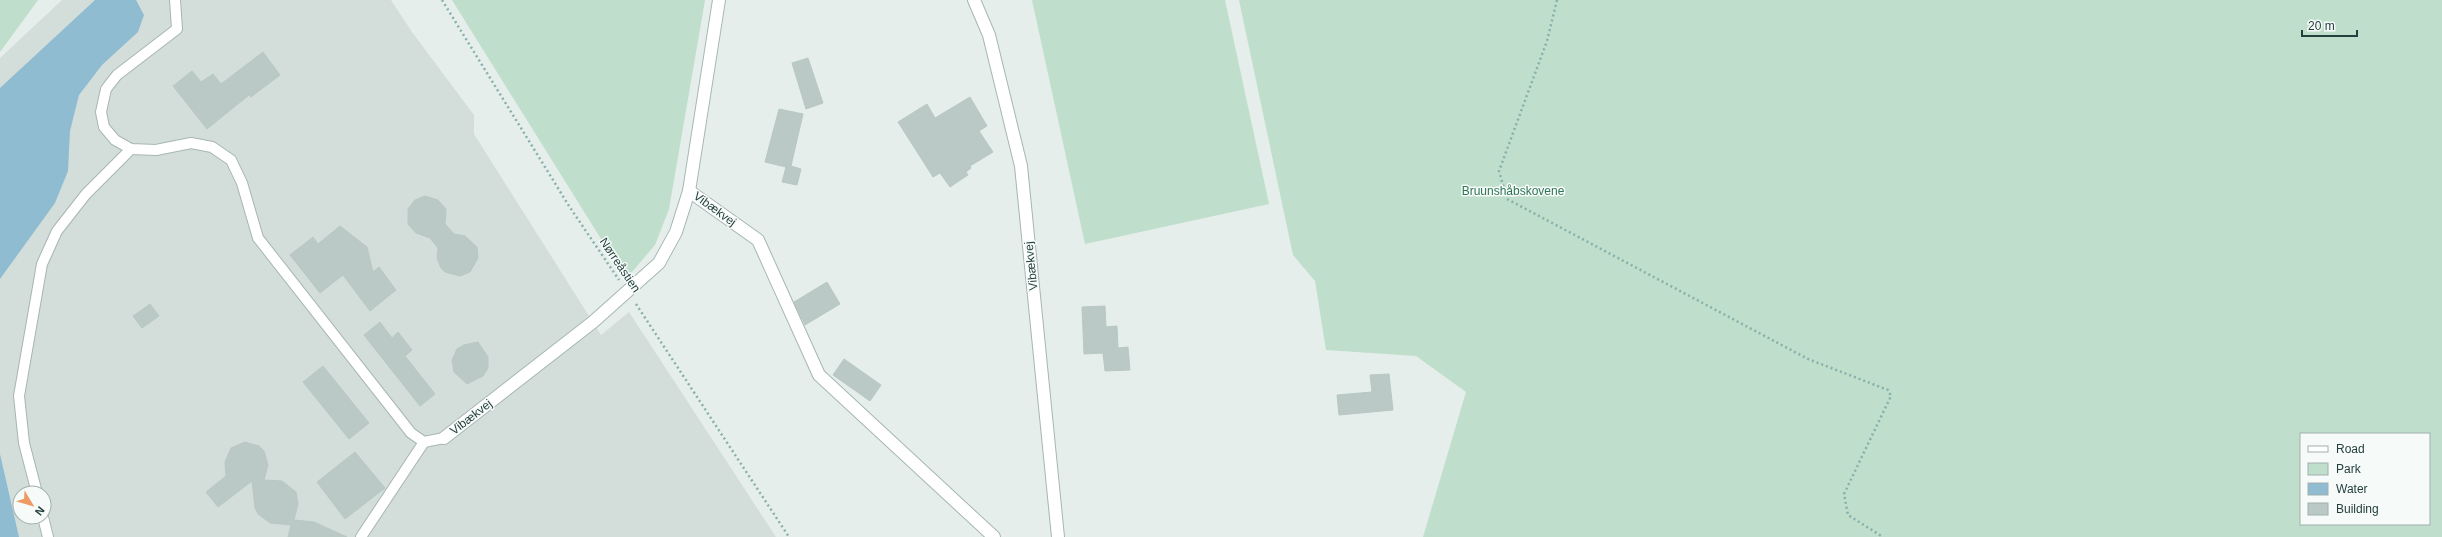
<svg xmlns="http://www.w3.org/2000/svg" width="2442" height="537" font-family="Helvetica,sans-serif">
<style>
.built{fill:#d3dedb;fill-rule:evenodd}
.green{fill:#bfdecc;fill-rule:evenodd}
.water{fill:#8fbcd1}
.building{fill:#bac9c5;stroke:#b8c8c3}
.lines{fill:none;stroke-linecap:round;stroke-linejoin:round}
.service-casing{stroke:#a7b6b3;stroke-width:12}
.minor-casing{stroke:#a7b6b3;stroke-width:14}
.tertiary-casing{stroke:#a7b6b3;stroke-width:14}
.path{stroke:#86b1aa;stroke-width:2.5;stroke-dasharray:2 3;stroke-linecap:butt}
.service{stroke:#fff;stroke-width:10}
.minor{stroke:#fff;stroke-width:12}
.tertiary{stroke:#fff;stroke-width:12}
.labels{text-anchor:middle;stroke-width:3;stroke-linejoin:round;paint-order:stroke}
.park-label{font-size:12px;fill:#2f7656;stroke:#f6faf9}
.street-label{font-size:12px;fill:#24403d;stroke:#f6faf9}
</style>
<rect width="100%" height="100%" fill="#e5eeeb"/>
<!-- built -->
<path class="built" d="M 62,0 L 391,0 L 412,32 L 474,115 L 474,134 L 601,335 L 629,312 L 776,537 L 0,537 L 0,58 ZM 20,493 L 44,493 L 44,517 L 20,517 Z"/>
<!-- green -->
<g class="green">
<polygon points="0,0 38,0 0,52"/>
<polygon points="452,0 705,0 669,209 655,245 626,279"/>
<polygon points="1032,0 1225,0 1269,204 1085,244"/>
<path d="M 1239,0 L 2442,0 L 2442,537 L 1423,537 L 1466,392 L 1416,356 L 1326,350 L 1315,281 L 1293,255 ZM 2301,434 L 2429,434 L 2429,524 L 2301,524 Z"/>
</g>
<!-- water -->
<g class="water">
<polygon points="95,0 136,0 144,15 138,32 102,65 79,95 70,131 68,171 55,203 0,279 0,88"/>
<polygon points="0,454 19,537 0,537"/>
</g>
<!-- building -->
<g class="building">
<polygon points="263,52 280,75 251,97 249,95 207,129 173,86 192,71 201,82 213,74 221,84"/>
<polygon points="808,58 823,103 806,109 792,63"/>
<polygon points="970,97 987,126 979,131 993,152 970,166 971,168 966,172 968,175 950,187 940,173 933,177 898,122 927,104 935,118"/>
<polygon points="779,109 803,114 791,166 801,169 797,185 782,182 786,167 765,162"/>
<polygon points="425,196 438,200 446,209 445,224 454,234 465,236 477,247 478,258 470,272 460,276 445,272 441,268 437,258 438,248 430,238 416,233 408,224 408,209 415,200"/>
<polygon points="340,226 367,247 373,272 379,267 396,290 370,311 343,275 320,293 290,255 313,237 318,244"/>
<polygon points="827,282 840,304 805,325 794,302"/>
<polygon points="150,304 159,316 142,328 133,316"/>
<polygon points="1105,306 1106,327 1117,326 1118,348 1128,347 1130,370 1105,371 1103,353 1084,354 1082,307"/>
<polygon points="380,322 392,338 398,332 412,350 405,356 435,394 420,406 364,335"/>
<polygon points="478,342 488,357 488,368 483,376 467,384 454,372 452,360 457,349 464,345"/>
<polygon points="844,359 881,385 870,401 833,375"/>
<polygon points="323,366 369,423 349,439 303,382"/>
<polygon points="1389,374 1393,410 1339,415 1337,395 1372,392 1370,375"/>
<polygon points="245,442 259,446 264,451 268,465 264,480 282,481 296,492 298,504 294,520 314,522 347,537 288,537 291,525 270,523 258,514 255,508 252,481 218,507 206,492 226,476 225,462 231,448"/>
<polygon points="355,452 385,488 345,519 317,482"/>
</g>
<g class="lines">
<!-- service casing -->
<g class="service-casing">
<g id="service">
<polyline points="175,0 177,29 117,75 106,89 101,112 104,127 115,140 131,149 156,150 191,143 212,147 231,160 242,183 258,238 411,433 424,442 444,438"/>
<polyline points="37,493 24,443 19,396 42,264 57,231 86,194 131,149"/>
<polyline points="43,517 48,537"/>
<polyline points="361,537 424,442"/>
</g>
</g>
<!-- minor casing -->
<g class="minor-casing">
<g id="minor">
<polyline points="689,191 758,240 819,375 994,537"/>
<polyline points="444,438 593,322 659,263 676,232 689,191 719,0"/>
</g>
</g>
<!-- tertiary casing -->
<g class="tertiary-casing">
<polyline id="tertiary" points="974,0 989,35 1021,166 1058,537"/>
</g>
<!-- path -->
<g class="path">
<polyline points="442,0 569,206 619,280"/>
<polyline points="1557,0 1547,41 1499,171 1507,199 1808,359 1888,390 1891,396 1844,494 1848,515 1883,537"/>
<polyline points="636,304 789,537"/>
</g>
<!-- service -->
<use href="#service" class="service"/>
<!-- minor -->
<use href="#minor" class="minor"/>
<!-- tertiary -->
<use href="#tertiary" class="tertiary"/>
</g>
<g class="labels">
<!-- park labels -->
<g class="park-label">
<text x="1513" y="195">Bruunshåbskovene</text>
</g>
<!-- street labels -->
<g class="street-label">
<text transform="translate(715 209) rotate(36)" y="4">Vibækvej</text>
<text transform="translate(620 265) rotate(56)" y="4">Nørreåstien</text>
<text transform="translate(1031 266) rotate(-96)" y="4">Vibækvej</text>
<text transform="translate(471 417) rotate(-38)" y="4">Vibækvej</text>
</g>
</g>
<!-- legend -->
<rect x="2300" y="433" width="130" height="92" fill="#f6faf9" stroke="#a2b0ae"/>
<rect x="2308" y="446" width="20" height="6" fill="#ffffff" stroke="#a2b0ae"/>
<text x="2336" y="453" font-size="12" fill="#24403d">Road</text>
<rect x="2308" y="463" width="20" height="12" fill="#bfdecc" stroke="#a2b0ae"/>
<text x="2336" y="473" font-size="12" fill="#24403d">Park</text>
<rect x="2308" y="483" width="20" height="12" fill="#8fbcd1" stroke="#a2b0ae"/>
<text x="2336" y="493" font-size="12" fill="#24403d">Water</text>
<rect x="2308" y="503" width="20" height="12" fill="#bac9c5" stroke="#a2b0ae"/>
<text x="2336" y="513" font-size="12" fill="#24403d">Building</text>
<!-- north arrow -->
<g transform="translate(32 505) rotate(128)"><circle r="19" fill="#f6faf9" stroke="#a2b0ae"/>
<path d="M0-3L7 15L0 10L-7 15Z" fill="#ee9b63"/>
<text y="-6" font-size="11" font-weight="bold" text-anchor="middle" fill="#24403d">N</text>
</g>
<!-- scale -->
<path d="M2302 30v6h55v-6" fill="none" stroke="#24403d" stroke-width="2"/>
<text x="2308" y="30" font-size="12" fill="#24403d" stroke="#f6faf9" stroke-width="3" paint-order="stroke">20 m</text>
</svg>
